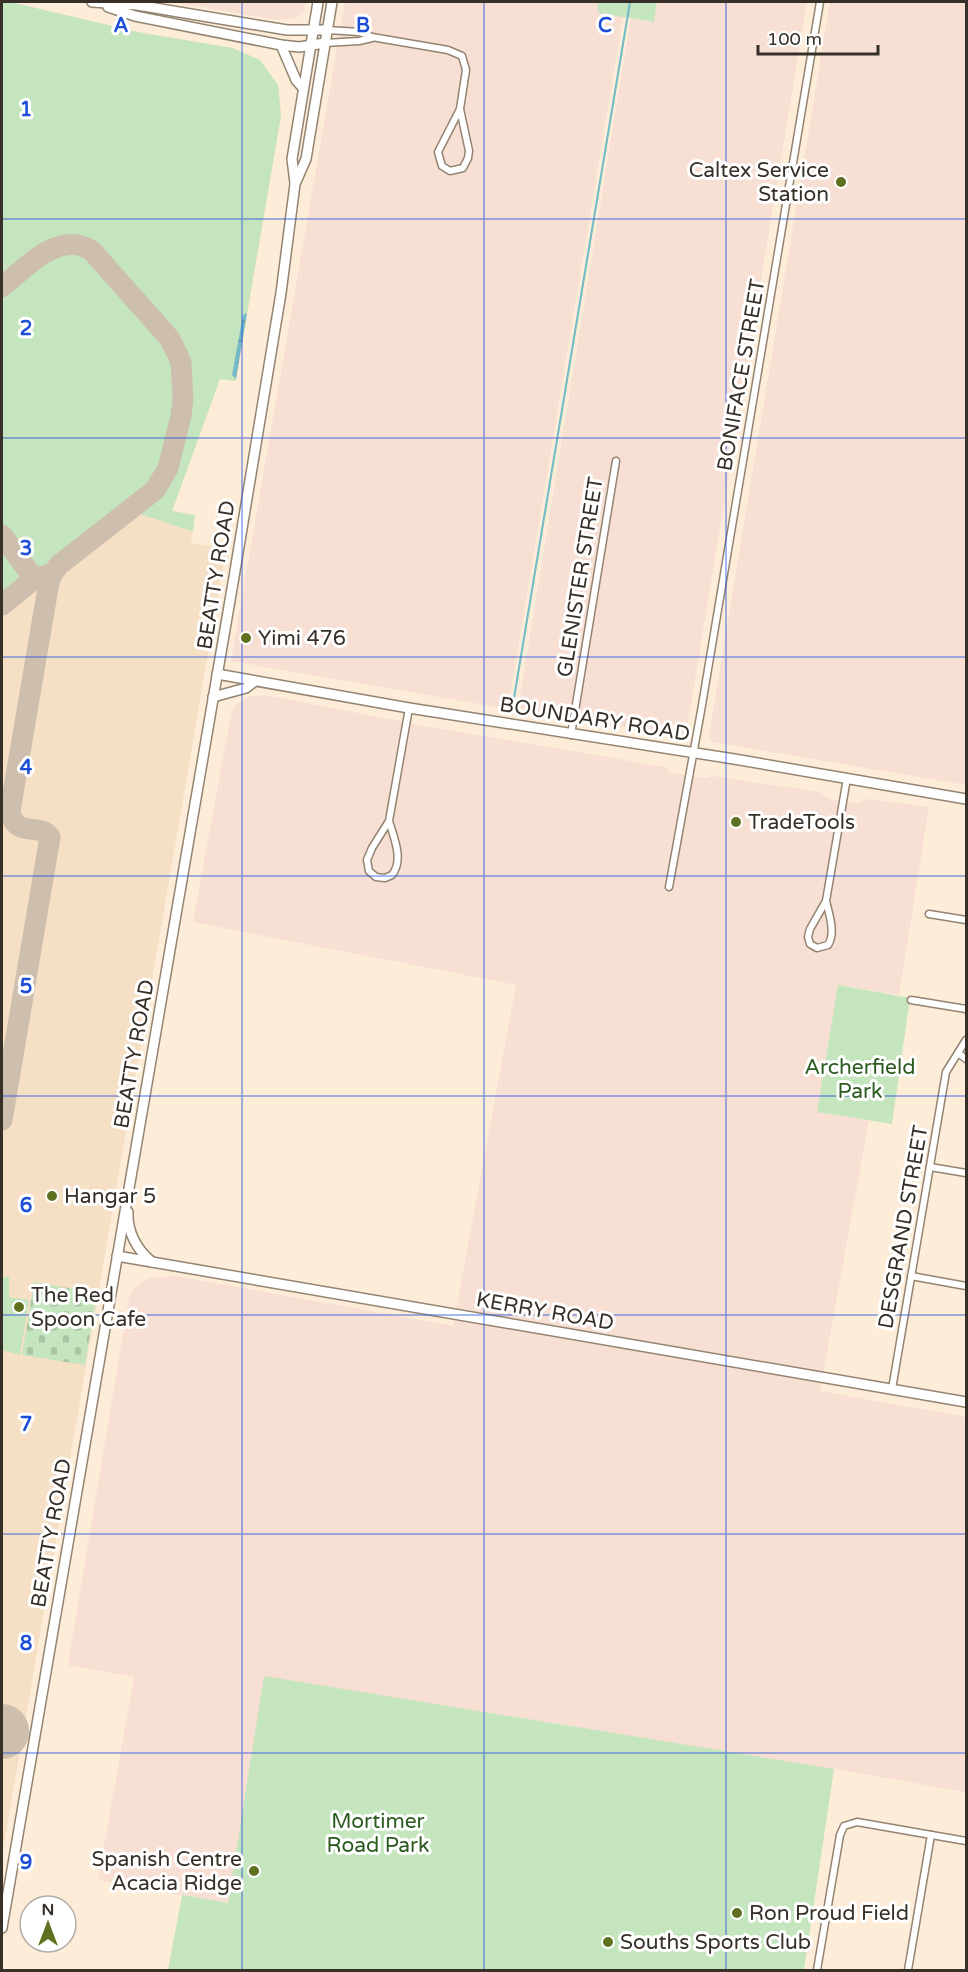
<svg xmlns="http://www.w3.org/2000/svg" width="968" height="1972" font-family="'Varela Round',sans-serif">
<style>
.industrial{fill:#f7dfd4}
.built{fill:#f5dfc5}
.green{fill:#c5e5be}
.cemetery{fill:url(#cemetery-stones)}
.water{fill:url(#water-ripples)}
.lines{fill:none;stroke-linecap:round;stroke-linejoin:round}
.stream{stroke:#72bac5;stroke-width:2}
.taxiway{stroke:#cdbead;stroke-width:21}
.runway{stroke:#cdbead;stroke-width:54}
.street-casing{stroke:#938471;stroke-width:9}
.secondary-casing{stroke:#938471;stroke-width:12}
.street{stroke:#fff;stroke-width:6}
.secondary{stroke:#fff;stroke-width:9}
.grid{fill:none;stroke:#1d4ed8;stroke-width:1.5;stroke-opacity:0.55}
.poi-dot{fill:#5f711f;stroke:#fff;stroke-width:2}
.labels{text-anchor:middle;stroke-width:6;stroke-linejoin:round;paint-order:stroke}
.poi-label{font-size:21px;fill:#363028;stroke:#fff;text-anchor:start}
.street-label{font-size:21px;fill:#363028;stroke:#fff}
.park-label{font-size:21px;fill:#2a5a1e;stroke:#fff}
.grid-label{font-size:20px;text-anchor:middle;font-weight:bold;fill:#1d4ed8;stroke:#fff;stroke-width:6;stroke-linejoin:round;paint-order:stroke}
</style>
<defs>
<pattern id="cemetery-stones" width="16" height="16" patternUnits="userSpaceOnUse" patternTransform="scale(1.5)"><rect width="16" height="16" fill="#c5e5be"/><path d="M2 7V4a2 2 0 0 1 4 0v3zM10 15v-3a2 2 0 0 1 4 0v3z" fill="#aac5a3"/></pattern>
<pattern id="water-ripples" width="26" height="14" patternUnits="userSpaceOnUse" patternTransform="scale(1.5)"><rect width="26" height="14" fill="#72bac5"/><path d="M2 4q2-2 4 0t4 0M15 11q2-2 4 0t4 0" fill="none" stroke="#5e98a0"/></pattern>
</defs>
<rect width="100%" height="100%" fill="#fdecd7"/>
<!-- industrial -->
<g class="industrial">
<polygon points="171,2 306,2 303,13 294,19 278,20"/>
<polygon points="345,2 598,2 597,9 600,10 599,13 623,16 508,709 231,661"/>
<polygon points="657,2 807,2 686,734 679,736 518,708 631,18 654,22"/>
<polygon points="830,2 966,2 966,785 712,742 709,736"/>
<polygon points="265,695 430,727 665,767 671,773 705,778 712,776 820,792 829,799 858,803 867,799 929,807 899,995 838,985 817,1111 869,1120 820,1391 966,1417 966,1792 834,1769 265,1677 228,1904 98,1880 134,1677 68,1665 129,1298 134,1289 148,1278 176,1276 453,1326 516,985 193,922 231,714 236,705 248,697"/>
</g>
<!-- built -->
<polygon class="built" points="2,2 10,2 138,32 232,48 260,60 278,85 281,116 236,381 220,379 172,511 195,515 191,543 226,548 2,1856"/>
<!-- green -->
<g class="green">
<path d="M 2,2 L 10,2 L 138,32 L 232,48 L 260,60 L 278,85 L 281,116 L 247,313 L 243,316 L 232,375 L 236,379 L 236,381 L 220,379 L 172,511 L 195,515 L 193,531 C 175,527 160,519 142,515 L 140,508 C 143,501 151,499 154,493 L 151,489 L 145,489 L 2,602 Z"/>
<polygon points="598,2 657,2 654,22 599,13 599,10 597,10"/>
<polygon points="838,985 910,998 892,1124 817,1112"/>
<polygon points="2,1277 9,1277 9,1297 29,1300 20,1355 2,1350"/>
<polygon points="264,1676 834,1769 804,1970 168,1970 182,1895 228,1903"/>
</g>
<!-- cemetery -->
<polygon class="cemetery" points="34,1282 97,1293 85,1365 22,1355"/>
<!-- water -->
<polygon class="water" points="247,313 236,379 232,375 243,315"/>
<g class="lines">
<!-- stream -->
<polyline class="stream" points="512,710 630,2"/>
<!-- taxiway -->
<g class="taxiway">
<path d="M 2,287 C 25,268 60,229 92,251 L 170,339 L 181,362 L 183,399 L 181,416 L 168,468 L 155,490 L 59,565 L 53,573 L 49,582 L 10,811 C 15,839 41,822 50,837 L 2,1120"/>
<polyline points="2,535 34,579"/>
<polyline points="2,605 34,579 53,573"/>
</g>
<!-- runway -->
<polyline class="runway" points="2,1731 2,1732"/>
<!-- street casing -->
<g class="street-casing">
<g id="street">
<polyline points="327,30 360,32 372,37 448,50 462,56 466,70 460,109 438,152 442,166 450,171 463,168 468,158 469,151 460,109"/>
<polyline points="325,43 359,41 372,38"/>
<polyline points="571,735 616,461"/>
<path d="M 389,821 C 394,838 404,860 392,875 L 385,878 L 376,877 L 369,871 L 367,860 L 372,848 L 389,821 L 409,708"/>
<polyline points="669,887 701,711 820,2"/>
<path d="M 826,901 C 829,914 836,933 828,945 L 817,948 L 810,944 L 808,937 L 810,929 L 826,901 L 847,778"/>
<polyline points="929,914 966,920"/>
<polyline points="911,1000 966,1009"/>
<polyline points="958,1053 966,1059"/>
<polyline points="930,1167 966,1173"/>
<polyline points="911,1276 966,1286"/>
<polyline points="892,1389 946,1072 966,1040"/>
<polyline points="817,1970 840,1835 844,1826 857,1822 966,1841"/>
<polyline points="908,1970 931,1835"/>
</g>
</g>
<!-- secondary casing -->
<g class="secondary-casing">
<g id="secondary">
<polyline points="92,2 137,5 287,30 327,30"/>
<polyline points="108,7 135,16 281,45 299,47 325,43"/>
<polyline points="281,45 296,80 303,88"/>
<polyline points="295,183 292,159 318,2"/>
<polyline points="217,674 409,708 734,759 966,799"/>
<polyline points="213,697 246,688 255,681"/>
<path d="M 128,1212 C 127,1232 137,1250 152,1262"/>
<polyline points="117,1256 966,1402"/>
<polyline points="2,1928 234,577 281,293 295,184 306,159 332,2"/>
</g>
</g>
<!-- street -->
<use href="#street" class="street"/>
<!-- secondary -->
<use href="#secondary" class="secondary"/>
</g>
<!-- grid -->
<path class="grid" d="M 242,2 L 242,1970M 484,2 L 484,1970M 726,2 L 726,1970M 2,219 L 966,219M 2,438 L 966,438M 2,657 L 966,657M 2,876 L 966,876M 2,1096 L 966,1096M 2,1315 L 966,1315M 2,1534 L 966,1534M 2,1753 L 966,1753"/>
<!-- markers -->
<g class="poi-dot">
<circle cx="841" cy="182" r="6"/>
<circle cx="246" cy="638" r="6"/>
<circle cx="736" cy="822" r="6"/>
<circle cx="52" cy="1196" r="6"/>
<circle cx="19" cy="1307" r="6"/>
<circle cx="254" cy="1871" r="6"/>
<circle cx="737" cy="1913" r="6"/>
<circle cx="608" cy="1942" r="6"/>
</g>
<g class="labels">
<!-- poi labels -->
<g class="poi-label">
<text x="829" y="177" text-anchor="end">Caltex Service<tspan x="829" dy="24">Station</tspan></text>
<text x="258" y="645">Yimi 476</text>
<text x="748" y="829">TradeTools</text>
<text x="64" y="1203">Hangar 5</text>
<text x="31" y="1302">The Red<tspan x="31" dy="24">Spoon Cafe</tspan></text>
<text x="242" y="1866" text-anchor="end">Spanish Centre<tspan x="242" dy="24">Acacia Ridge</tspan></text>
<text x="749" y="1920">Ron Proud Field</text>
<text x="620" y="1949">Souths Sports Club</text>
</g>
<!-- street labels -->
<g class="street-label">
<text transform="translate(741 375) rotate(-80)" y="7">BONIFACE STREET</text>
<text transform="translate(216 575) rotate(-81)" y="7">BEATTY ROAD</text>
<text transform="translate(580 577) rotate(-81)" y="7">GLENISTER STREET</text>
<text transform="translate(595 719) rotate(9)" y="7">BOUNDARY ROAD</text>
<text transform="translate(134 1054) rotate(-80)" y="7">BEATTY ROAD</text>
<text transform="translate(903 1227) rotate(-80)" y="7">DESGRAND STREET</text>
<text transform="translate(545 1311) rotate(10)" y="7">KERRY ROAD</text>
<text transform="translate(51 1533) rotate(-80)" y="7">BEATTY ROAD</text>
</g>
<!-- park labels -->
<g class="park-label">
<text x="860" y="1074">Archerfield<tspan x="860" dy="24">Park</tspan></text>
<text x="378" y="1828">Mortimer<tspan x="378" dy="24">Road Park</tspan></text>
</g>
</g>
<g class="grid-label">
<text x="121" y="32">A</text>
<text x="363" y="32">B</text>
<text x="605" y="32">C</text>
<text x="26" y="116">1</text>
<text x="26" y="335">2</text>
<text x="26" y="555">3</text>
<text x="26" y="774">4</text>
<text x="26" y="993">5</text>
<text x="26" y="1212">6</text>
<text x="26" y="1431">7</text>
<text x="26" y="1650">8</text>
<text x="26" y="1869">9</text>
</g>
<!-- border -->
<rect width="968" height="1972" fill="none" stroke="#363028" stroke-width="6"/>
<!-- north arrow -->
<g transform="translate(48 1924)"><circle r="28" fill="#ffffff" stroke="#afaca9" stroke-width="1.5"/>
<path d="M0-4.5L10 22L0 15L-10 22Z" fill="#5f711f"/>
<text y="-9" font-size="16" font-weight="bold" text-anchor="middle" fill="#363028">N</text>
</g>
<!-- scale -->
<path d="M758 45v9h120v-9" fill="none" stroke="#363028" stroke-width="3"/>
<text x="767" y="45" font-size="18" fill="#363028" stroke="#ffffff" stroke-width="4.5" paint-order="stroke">100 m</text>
</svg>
